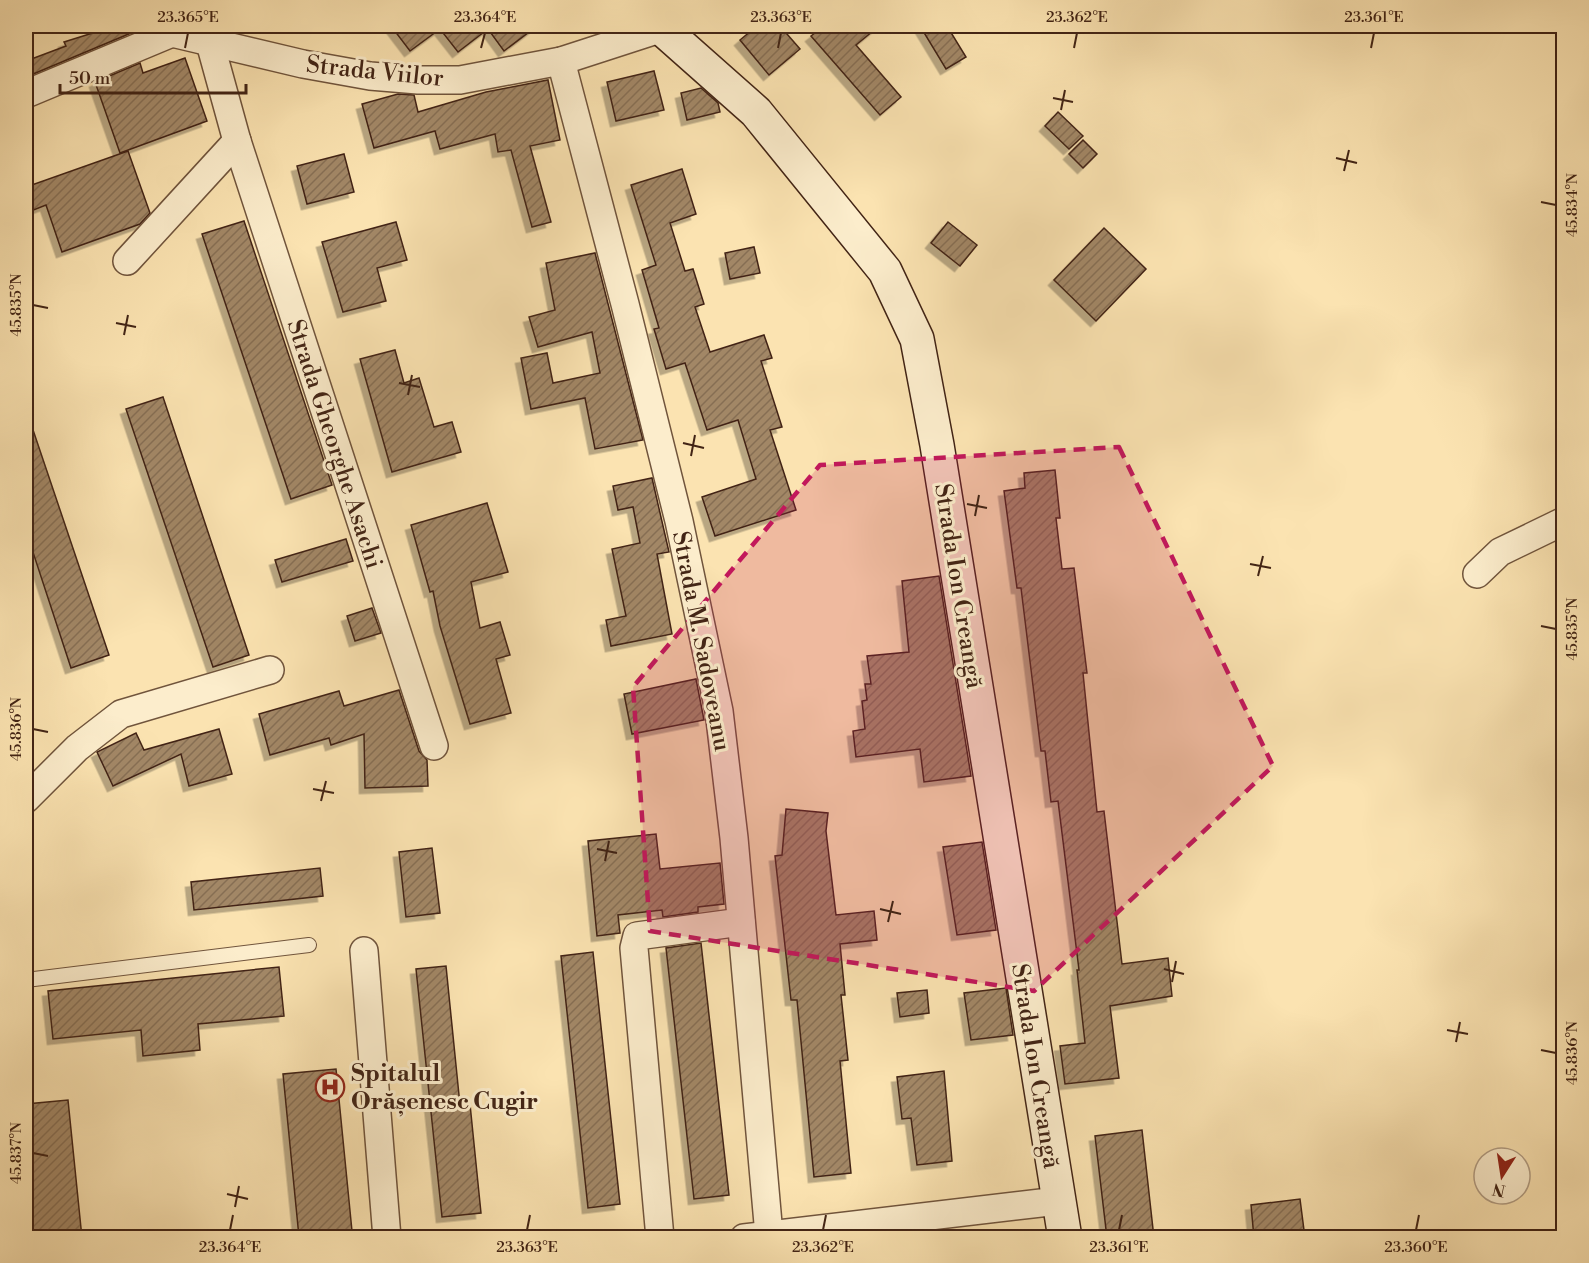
<svg xmlns="http://www.w3.org/2000/svg" width="1589" height="1263" font-family="'Libre Bodoni',serif">
<style>
.building{fill:url(#building-hatch);stroke:#422415;stroke-width:1.5;filter:url(#shadow)}
.lines{fill:none;stroke-linecap:round;stroke-linejoin:round}
.lane-casing{stroke:#70543c;stroke-width:16}
.street-casing{stroke:#70543c;stroke-width:30}
.secondary-casing{stroke:#422415;stroke-width:36}
.lane{stroke:#fcedcc;stroke-width:14}
.street{stroke:#fcedcc;stroke-width:27}
.secondary{stroke:#fcedcc;stroke-width:33}
.marked{fill:#c2185b;fill-opacity:0.2;stroke:#c2185b;stroke-width:4.5;stroke-dasharray:12 8;stroke-linejoin:round}
.ticks{fill:none;stroke:#422415;stroke-width:2}
.labels{text-anchor:middle;stroke-width:6;stroke-linejoin:round;paint-order:stroke}
.street-label{font-size:24px;fill:#422415;stroke:#fcedcc}
.poi-label{font-size:24px;font-weight:bold;fill:#422415;stroke:#fcedcc;text-anchor:start}
.neatline{fill:none;stroke:#422415;stroke-width:2}
.ticks-label{font-size:15px;text-anchor:middle;fill:#422415}
</style>
<defs>
<pattern id="building-hatch" width="6" height="6" patternUnits="userSpaceOnUse" patternTransform="scale(1.5)"><rect width="6" height="6" fill="#a28766"/><path d="M-1 1l2-2M0 6l6-6M5 7l2-2" fill="none" stroke="#866e53"/></pattern>
<filter id="shadow"><feDropShadow dx="-5.5" dy="5.5" stdDeviation="0" flood-color="#0004"/></filter>
</defs>
<rect width="100%" height="100%" fill="#fbe3b1"/>
<filter id="stains"><feTurbulence type="fractalNoise" baseFrequency=".00333" numOctaves="4"/><feColorMatrix values="0 0 0 0 .2 0 0 0 0 .09 0 0 0 0 .02 0 0 0 .5 -.17"/></filter>
<radialGradient id="worn" r=".72"><stop offset=".6" stop-color="#630" stop-opacity="0"/><stop offset="1" stop-color="#630" stop-opacity=".3"/></radialGradient>
<!-- building -->
<g class="building">
<polygon points="115,26 128,26 131,33 26,77 26,61 66,46 64,42"/>
<polygon points="391,26 537,26 504,51 488,29 458,52 440,29 410,51"/>
<polygon points="757,26 780,26 800,49 769,75 740,40"/>
<polygon points="824,26 879,26 856,45 901,97 880,115 811,36"/>
<polygon points="920,26 947,26 966,57 946,69"/>
<polygon points="185,58 207,121 120,153 95,82 140,63 143,73"/>
<polygon points="654,71 664,110 616,121 607,82"/>
<polygon points="548,80 560,140 530,146 551,222 532,227 511,150 498,152 495,134 440,149 435,131 374,148 362,104 398,94 414,95 418,112 486,92"/>
<polygon points="701,88 718,103 720,112 687,120 681,93"/>
<polygon points="1058,112 1083,136 1069,149 1045,126"/>
<polygon points="1083,140 1097,154 1083,168 1069,154"/>
<polygon points="128,151 150,213 140,224 62,252 46,205 26,213 26,187"/>
<polygon points="344,154 354,192 307,204 297,166"/>
<polygon points="682,169 696,214 670,223 685,271 693,269 704,304 695,307 710,352 764,335 772,358 761,361 782,427 770,430 796,510 715,536 702,497 756,479 738,420 707,430 685,363 666,369 654,329 659,328 642,270 656,265 631,185"/>
<polygon points="244,221 332,485 291,499 202,234"/>
<polygon points="396,222 407,260 377,268 386,301 343,312 322,242"/>
<polygon points="948,222 977,245 960,266 931,243"/>
<polygon points="1104,228 1146,269 1096,321 1054,280"/>
<polygon points="754,247 760,273 730,279 725,253"/>
<polygon points="595,253 643,440 595,449 585,398 531,409 521,358 547,353 553,383 600,373 592,332 538,347 529,317 555,310 546,263"/>
<polygon points="395,350 404,383 419,378 434,427 452,422 461,452 392,472 360,359"/>
<polygon points="163,397 249,655 213,667 126,409"/>
<polygon points="29,418 109,655 71,668 26,531 26,419"/>
<polygon points="1055,470 1060,518 1056,518 1062,569 1074,568 1087,673 1083,673 1097,812 1104,811 1122,964 1168,958 1172,996 1110,1006 1119,1078 1065,1084 1060,1046 1085,1043 1077,970 1079,970 1058,801 1051,802 1045,751 1041,751 1021,588 1017,588 1004,491 1025,488 1024,473"/>
<polygon points="652,478 669,552 657,554 672,634 611,646 606,620 626,616 612,549 640,543 633,507 618,510 613,486"/>
<polygon points="487,503 508,572 471,582 480,628 500,622 510,655 496,659 511,713 470,724 440,626 433,591 430,592 411,525"/>
<polygon points="346,539 353,561 282,582 275,560"/>
<polygon points="939,576 971,776 924,782 920,749 856,757 853,731 865,729 862,701 867,700 865,684 871,684 867,656 909,652 902,581"/>
<polygon points="372,608 381,633 355,641 347,616"/>
<polygon points="696,679 704,720 632,734 624,694"/>
<polygon points="399,690 419,751 427,760 428,786 365,788 364,734 331,745 329,738 270,755 259,714 339,691 344,706"/>
<polygon points="219,729 232,774 189,786 181,754 113,786 97,752 136,733 144,750"/>
<polygon points="786,809 828,813 826,831 836,915 874,911 877,940 840,944 845,995 841,995 848,1060 840,1061 851,1173 814,1177 797,1000 791,1000 775,856 782,855"/>
<polygon points="656,834 660,869 720,863 724,904 698,907 698,912 663,917 662,910 618,915 620,933 597,936 588,841"/>
<polygon points="982,842 996,930 957,935 943,847"/>
<polygon points="432,848 440,913 406,917 399,852"/>
<polygon points="320,868 323,896 194,910 191,882"/>
<polygon points="701,943 729,1195 694,1199 666,948"/>
<polygon points="593,952 620,1204 588,1208 561,956"/>
<polygon points="446,966 460,1105 470,1104 481,1213 442,1217 416,969"/>
<polygon points="279,967 284,1016 198,1024 200,1050 143,1056 141,1030 53,1039 48,991"/>
<polygon points="1006,988 1013,1035 971,1040 964,993"/>
<polygon points="927,990 929,1013 900,1017 897,993"/>
<polygon points="336,1069 352,1231 299,1237 283,1074"/>
<polygon points="944,1071 952,1161 917,1165 911,1118 902,1119 897,1077"/>
<polygon points="68,1100 82,1238 29,1238 26,1201 26,1104"/>
<polygon points="1142,1130 1154,1238 1107,1238 1095,1136"/>
<polygon points="1300,1199 1305,1238 1254,1238 1251,1205"/>
</g>
<g class="lines">
<!-- lane casing -->
<g class="lane-casing">
<polyline id="lane" points="26,980 309,945"/>
</g>
<!-- street casing -->
<g class="street-casing">
<g id="street">
<polyline points="150,26 172,33 303,64 370,76 418,80 460,80 561,61 669,26"/>
<polyline points="210,43 237,141 434,746"/>
<polyline points="561,61 625,304 679,521 719,711 734,838 769,1235"/>
<polyline points="26,94 172,33"/>
<polyline points="127,261 237,141"/>
<polyline points="1477,574 1500,552 1564,521"/>
<polyline points="26,799 77,748 121,714 270,670"/>
<polyline points="364,951 387,1238"/>
<polyline points="660,1238 634,948 637,936 741,922"/>
<polyline points="744,1238 1058,1201"/>
</g>
</g>
<!-- secondary casing -->
<g class="secondary-casing">
<polyline id="secondary" points="659,26 756,112 885,271 917,339 937,445 1065,1238"/>
</g>
<!-- lane -->
<use href="#lane" class="lane"/>
<!-- street -->
<use href="#street" class="street"/>
<!-- secondary -->
<use href="#secondary" class="secondary"/>
</g>
<!-- marked area -->
<path class="marked" d="M 1119,447 L 1273,766 L 1034,991 L 650,931 L 633,687 L 820,465 Z"/>
<!-- ticks -->
<path class="ticks" d="M 185,48 L 188,33M 481,48 L 485,33M 778,48 L 781,33M 1074,48 L 1077,33M 1371,48 L 1374,33M 1053,98 L 1073,102M 1061,110 L 1065,90M 1336,158 L 1357,163M 1344,171 L 1349,150M 1541,202 L 1556,205M 33,305 L 48,308M 116,323 L 136,327M 124,335 L 128,315M 399,383 L 420,387M 408,395 L 412,375M 683,443 L 704,448M 691,456 L 695,435M 967,504 L 987,508M 975,516 L 979,495M 1250,564 L 1271,568M 1258,576 L 1263,556M 1541,626 L 1556,629M 33,729 L 48,732M 313,789 L 334,793M 321,801 L 326,781M 597,849 L 617,853M 605,861 L 609,841M 880,909 L 901,914M 888,922 L 893,901M 1164,969 L 1184,974M 1172,982 L 1176,961M 1447,1030 L 1468,1034M 1456,1042 L 1460,1022M 1541,1050 L 1556,1053M 33,1153 L 48,1156M 227,1194 L 248,1199M 235,1207 L 239,1186M 230,1230 L 233,1215M 527,1230 L 530,1215M 823,1230 L 826,1215M 1119,1230 L 1122,1215M 1416,1230 L 1419,1215"/>
<!-- icons -->
<defs>
<g id="hospital-ring" transform="scale(1.5)"><circle r="9.5" fill="#fcedcc" stroke="#8f2418" stroke-width="1.5"/><path d="M-5-5h3v3.5h4V-5h3V5h-3V1.5h-4V5h-3Z" fill="#8f2418"/></g>
</defs>
<g fill-rule="evenodd">
<use href="#hospital-ring" x="330" y="1087"/>
</g>
<g class="labels">
<!-- street labels -->
<g class="street-label">
<text transform="translate(375 71) rotate(6)" y="8">Strada Viilor</text>
<text transform="translate(335 444) rotate(72)" y="8">Strada Gheorghe Asachi</text>
<text transform="translate(959 586) rotate(81)" y="8">Strada Ion Creangă</text>
<text transform="translate(702 641) rotate(79)" y="8">Strada M. Sadoveanu</text>
<text transform="translate(1036 1066) rotate(81)" y="8">Strada Ion Creangă</text>
</g>
<!-- poi labels -->
<g class="poi-label">
<text x="351" y="1081">Spitalul<tspan x="351" dy="28">Orășenesc Cugir</tspan></text>
</g>
</g>
<!-- margin -->
<rect width="1589" height="1263" fill="none" stroke="#fbe3b1" stroke-width="66"/>
<!-- north arrow -->
<g transform="translate(1502 1176) rotate(192)"><circle r="28" fill="#fcedcc" stroke="#b29d83" stroke-width="1.5"/>
<path d="M0-4.5L10 22L0 15L-10 22Z" fill="#8f2418"/>
<text y="-9" font-size="16" font-weight="bold" text-anchor="middle" fill="#422415">N</text>
</g>
<!-- scale -->
<path d="M60 84v9h186v-9" fill="none" stroke="#422415" stroke-width="3"/>
<text x="69" y="84" font-size="18" fill="#422415" stroke="#fcedcc" stroke-width="4.5" paint-order="stroke">50 m</text>
<rect x="33" y="33" width="1523" height="1197" class="neatline"/>
<g class="ticks-label">
<text x="188" y="22">23.365°E</text>
<text x="485" y="22">23.364°E</text>
<text x="781" y="22">23.363°E</text>
<text x="1077" y="22">23.362°E</text>
<text x="1374" y="22">23.361°E</text>
<text transform="translate(1572 205) rotate(-90)" y="5">45.834°N</text>
<text transform="translate(16 305) rotate(-90)" y="5">45.835°N</text>
<text transform="translate(1572 629) rotate(-90)" y="5">45.835°N</text>
<text transform="translate(16 729) rotate(-90)" y="5">45.836°N</text>
<text transform="translate(1572 1053) rotate(-90)" y="5">45.836°N</text>
<text transform="translate(16 1153) rotate(-90)" y="5">45.837°N</text>
<text x="230" y="1252">23.364°E</text>
<text x="527" y="1252">23.363°E</text>
<text x="823" y="1252">23.362°E</text>
<text x="1119" y="1252">23.361°E</text>
<text x="1416" y="1252">23.360°E</text>
</g>
<rect width="100%" height="100%" filter="url(#stains)"/>
<rect width="100%" height="100%" fill="url(#worn)"/>
</svg>
